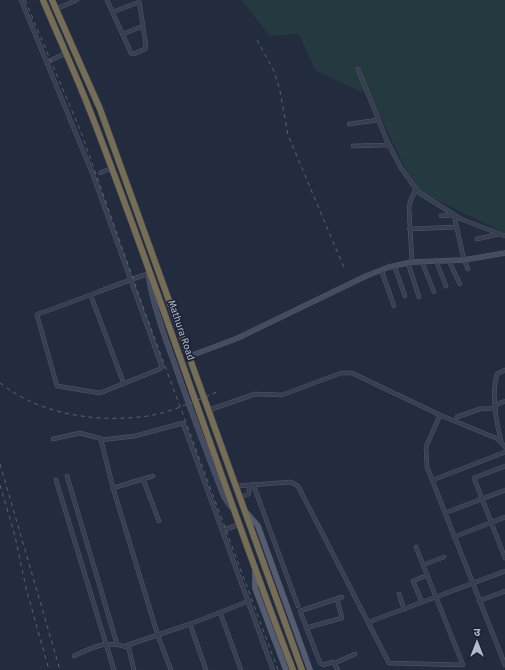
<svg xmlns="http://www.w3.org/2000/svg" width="505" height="670" font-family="'Fira Sans','Noto Sans Devanagari',sans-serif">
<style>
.green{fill:#253940}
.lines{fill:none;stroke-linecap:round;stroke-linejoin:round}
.street-casing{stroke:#52596a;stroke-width:4.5}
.secondary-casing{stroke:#52596a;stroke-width:5.5}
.primary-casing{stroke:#404758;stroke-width:6}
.highway-casing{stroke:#3f4657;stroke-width:7}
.street{stroke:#373e4f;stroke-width:3.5}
.secondary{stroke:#454c62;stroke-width:4.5}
.primary{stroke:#555c6f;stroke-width:5.5}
.highway{stroke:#756d54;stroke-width:6}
.rail{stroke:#596176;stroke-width:1;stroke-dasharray:4 4;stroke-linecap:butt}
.labels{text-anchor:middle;stroke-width:3.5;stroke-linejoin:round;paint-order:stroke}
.street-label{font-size:10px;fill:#b3b9ca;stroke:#1c2334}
</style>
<rect width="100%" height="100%" fill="#232b3f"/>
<!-- green -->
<polygon class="green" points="241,0 505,0 505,233 416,190 370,96 315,70 299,34 270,36"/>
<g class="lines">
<!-- street casing -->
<g class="street-casing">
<g id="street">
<path d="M 21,0 L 93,175 L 162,367 L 160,369 L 100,393 L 57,386 L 37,315 L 38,314 C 76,301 112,286 150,273"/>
<polyline points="107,0 131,53 134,54 145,49 146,46 139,0"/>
<polyline points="56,9 77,0"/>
<polyline points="113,12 139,2"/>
<polyline points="123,34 143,26"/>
<polyline points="47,62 66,53"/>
<polyline points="358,69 387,141 401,168 418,192 461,219 505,236"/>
<polyline points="349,124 378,120"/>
<polyline points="353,146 389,145"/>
<polyline points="100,173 112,168"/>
<polyline points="441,216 454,215 464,260 468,269"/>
<polyline points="409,229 457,227"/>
<polyline points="477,239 499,234"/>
<polyline points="436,261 446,286"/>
<polyline points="449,261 460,284"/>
<polyline points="412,262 409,208 410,202 416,188"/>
<polyline points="422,262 434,292"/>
<polyline points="408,263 419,297"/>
<polyline points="394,265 405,296"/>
<polyline points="381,269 394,306"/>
<polyline points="91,296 124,384"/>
<polyline points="496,405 505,401"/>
<polyline points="209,410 255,394 282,395 341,373 352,373 440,415 498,439 505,447"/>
<polyline points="440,415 426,447 427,467 505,665"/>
<polyline points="457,417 480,409 496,408"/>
<polyline points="53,439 80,433 102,439"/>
<path d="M 501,441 C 496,421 491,394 497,374 L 505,370"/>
<polyline points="505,466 474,478 505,558"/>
<polyline points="67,476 117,644"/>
<polyline points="153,476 113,488 158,636 171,670"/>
<polyline points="143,479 159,521"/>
<polyline points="56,480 114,670"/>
<polyline points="433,480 505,452"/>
<polyline points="253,484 298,606"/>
<polyline points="237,486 291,482 298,486 389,663 463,665 416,547"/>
<polyline points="113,488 101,440 135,436 183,423 273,670"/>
<polyline points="241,497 249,494 249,485"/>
<polyline points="445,513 505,490"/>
<polyline points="223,530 238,525"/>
<polyline points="454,537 505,517"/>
<polyline points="423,565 444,557"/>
<polyline points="399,594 404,609"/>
<polyline points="479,601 505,591"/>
<polyline points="422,602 413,581 427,575"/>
<polyline points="220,612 241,670"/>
<polyline points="369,622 505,571"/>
<polyline points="190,624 206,670"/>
<polyline points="306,628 342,618 337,599"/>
<path d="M 74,656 C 93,647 106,640 127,647"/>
<polyline points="335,663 355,654"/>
<polyline points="134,670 128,645 190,624 249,601"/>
<polyline points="338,670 333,662 323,665 320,663 300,611 342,597"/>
</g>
</g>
<!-- secondary casing -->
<g class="secondary-casing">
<g id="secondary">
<path d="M 148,274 C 153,305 164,335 175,365 C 190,409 207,453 224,497 L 231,507"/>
<polyline points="190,356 238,338 366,276 389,267 412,262 464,260 505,253"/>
</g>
</g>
<!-- primary casing -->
<g class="primary-casing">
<g id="primary">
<polyline points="246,512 258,526 310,670"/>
<polyline points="255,572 255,588 286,670"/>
</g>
</g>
<!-- highway casing -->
<g class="highway-casing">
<g id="highway">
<path d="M 43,0 C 59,38 77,77 92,116 C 163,299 222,486 293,670"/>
<polyline points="52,0 100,109 302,670"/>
</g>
</g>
<!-- street -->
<use href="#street" class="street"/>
<!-- secondary -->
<use href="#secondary" class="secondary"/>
<!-- primary -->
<use href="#primary" class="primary"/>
<!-- highway -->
<use href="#highway" class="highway"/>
<!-- rail -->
<g class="rail">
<polyline points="25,0 81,132 146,315 278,670"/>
<polyline points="257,40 274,71 280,91 288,135 345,270"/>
<path d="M 0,383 C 41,415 97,423 148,416 C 172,412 195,401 217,392"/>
<polyline points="0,464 60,670"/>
<polyline points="0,485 15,536 26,588 49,670"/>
</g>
</g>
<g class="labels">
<!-- street labels -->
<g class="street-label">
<text transform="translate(182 330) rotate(71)" y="4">Mathura Road</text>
</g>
</g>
<!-- north arrow -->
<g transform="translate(477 642)" stroke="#1c2334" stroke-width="3" paint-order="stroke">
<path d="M0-3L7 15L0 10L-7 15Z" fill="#b3b9ca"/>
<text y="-6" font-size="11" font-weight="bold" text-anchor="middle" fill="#b3b9ca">उ</text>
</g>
</svg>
